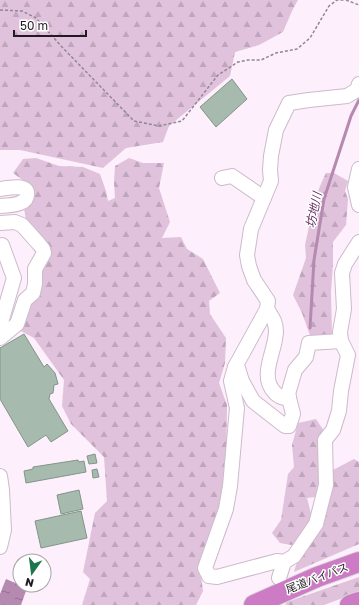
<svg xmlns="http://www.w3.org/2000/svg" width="359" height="605" font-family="'Golos Text','Noto Sans JP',sans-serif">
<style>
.forest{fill:url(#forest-firs)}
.water{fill:url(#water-ripples)}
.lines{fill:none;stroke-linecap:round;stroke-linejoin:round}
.stream{stroke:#b589b0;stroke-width:3}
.building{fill:#a6baad;stroke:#829589}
.minor-casing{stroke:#ccbbca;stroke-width:16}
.highway-casing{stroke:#d7d6d7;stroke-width:22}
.path{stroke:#918790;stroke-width:1.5;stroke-dasharray:3 2;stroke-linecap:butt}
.minor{stroke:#fff;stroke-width:14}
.highway{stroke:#cc7bc4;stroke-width:20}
.labels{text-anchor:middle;stroke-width:3;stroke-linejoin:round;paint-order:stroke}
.street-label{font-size:11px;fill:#211b21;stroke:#fff}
.water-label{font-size:12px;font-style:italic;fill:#662f62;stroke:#fff}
</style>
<defs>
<pattern id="forest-firs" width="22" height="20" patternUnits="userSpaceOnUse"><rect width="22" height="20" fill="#e0c2dc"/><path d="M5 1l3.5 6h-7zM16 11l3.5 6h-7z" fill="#c0a6bc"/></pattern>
<pattern id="water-ripples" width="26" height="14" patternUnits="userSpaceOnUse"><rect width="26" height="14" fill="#b589b0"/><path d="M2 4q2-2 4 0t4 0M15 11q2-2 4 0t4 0" fill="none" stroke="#936f8f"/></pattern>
</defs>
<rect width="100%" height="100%" fill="#fdeffb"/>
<!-- forest -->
<g class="forest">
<polygon points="0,0 298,0 292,11 283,32 259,45 235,52 230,76 169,126 163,142 126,148 103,168 20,150 0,150"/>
<polygon points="36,158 59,166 83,167 100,174 106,191 108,201 115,198 114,182 115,166 129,158 143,163 164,163 159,188 170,222 162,238 181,237 187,249 203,259 220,293 209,301 210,314 226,338 225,363 219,383 227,405 226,476 220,513 200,568 203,591 196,605 82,605 90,579 83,572 95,513 107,501 104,457 71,424 62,406 64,380 34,338 17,329 43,254 28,231 21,192 24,181 13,173 23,159"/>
<path d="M 326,173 L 334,173 L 348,181 L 345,191 L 348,199 L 346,225 L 333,242 L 333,263 L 331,292 L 332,336 L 312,341 L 302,313 L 293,295 L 306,258 L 305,245 L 310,222 L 316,218 C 315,197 317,192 326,173 Z"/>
<polygon points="316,419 324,431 324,470 316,497 307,498 312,518 297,546 280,543 272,533 281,520 288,474 294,467 292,445 298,423"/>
<path d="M 354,459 L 359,462 L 359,544 L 294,572 C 298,554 311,540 324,526 L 320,520 L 333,470 Z"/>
<polygon points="359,577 359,592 324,605 285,605 287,602"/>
</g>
<!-- water -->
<polygon class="water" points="6,579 27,588 21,605 0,605 0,594"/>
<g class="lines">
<!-- stream -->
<polyline class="stream" points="310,328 314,260 324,199 351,116 359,100"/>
</g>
<!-- building -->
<g class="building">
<polygon points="232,79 247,99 216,127 200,107"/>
<polygon points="24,334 44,367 47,364 55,373 58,384 54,385 53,393 50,394 49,399 68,431 51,442 46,435 28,447 0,399 0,348"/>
<polygon points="95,454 97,463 89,464 87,456"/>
<polygon points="78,460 79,462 84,461 86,472 26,483 24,471 33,469 33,467"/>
<polygon points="97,469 99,477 93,478 92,470"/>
<polygon points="79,490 83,509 61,514 57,495"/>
<polygon points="81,511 87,538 41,548 35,521"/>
</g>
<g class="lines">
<!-- minor casing -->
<g class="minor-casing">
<g id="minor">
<polyline points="359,169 355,187 359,205"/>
<polyline points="222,178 232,176 264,198"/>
<path d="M 0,189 C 7,188 29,183 27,195 C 27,198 25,201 22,202 C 16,206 7,205 0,206"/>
<polyline points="0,223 15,222 22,225 39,244 43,249 44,253 35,269 35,284 33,293 25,300 17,324 0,338"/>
<path d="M 267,309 C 272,317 276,322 276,331 C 276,351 258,376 275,393 C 280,397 283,399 289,397"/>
<polyline points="0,326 14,278 2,245"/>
<polyline points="235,367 238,368 242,381 253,401 285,426 289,426 293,414 288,394 295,370 306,357 309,343 341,341"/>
<polyline points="0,476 2,490 4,530 0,547"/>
<polyline points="284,562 277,561 217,577 209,576 205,568 226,509 230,486 237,408 231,381 235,367 267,309 268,301 254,280 249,266 247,255 251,229 271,181 270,170 271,156 276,130 289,103 309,100 347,96 357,90 359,84"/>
<polyline points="279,578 284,562 294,556 316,524 326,485 325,440 333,430 339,411 341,391 348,355 341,341 340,332 344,309 342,273 345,264 359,242"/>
</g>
</g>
<!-- highway casing -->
<g class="highway-casing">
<g id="highway">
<polyline points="254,605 317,577 359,562"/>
<polyline points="350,605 359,602"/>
</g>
</g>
<!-- path -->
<g class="path">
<polyline points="346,0 359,5"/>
<polyline points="0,10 22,11 36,18 62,47 134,121 159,126 182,121 218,75 238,62 248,60 261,60 276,53 297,49 310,38 329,6 337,0 344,0"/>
</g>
<!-- minor -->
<use href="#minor" class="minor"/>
<!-- highway -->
<use href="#highway" class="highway"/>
</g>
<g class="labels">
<!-- street labels -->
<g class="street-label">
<text transform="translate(317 578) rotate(-21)" y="4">尾道バイパス</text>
</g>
<!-- water labels -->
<g class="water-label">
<text transform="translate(314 210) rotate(-78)" y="4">坊地川</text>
</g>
</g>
<!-- north arrow -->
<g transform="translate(32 573) rotate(194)"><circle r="19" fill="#ffffff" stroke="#a6a4a6"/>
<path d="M0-3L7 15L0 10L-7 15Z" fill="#1b764b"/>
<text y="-6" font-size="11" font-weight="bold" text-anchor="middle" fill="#211b21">N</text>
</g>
<!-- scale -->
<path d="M14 30v6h72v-6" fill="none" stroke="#211b21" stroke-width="2"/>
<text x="20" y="30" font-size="12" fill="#211b21" stroke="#ffffff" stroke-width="3" paint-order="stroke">50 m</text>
</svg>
